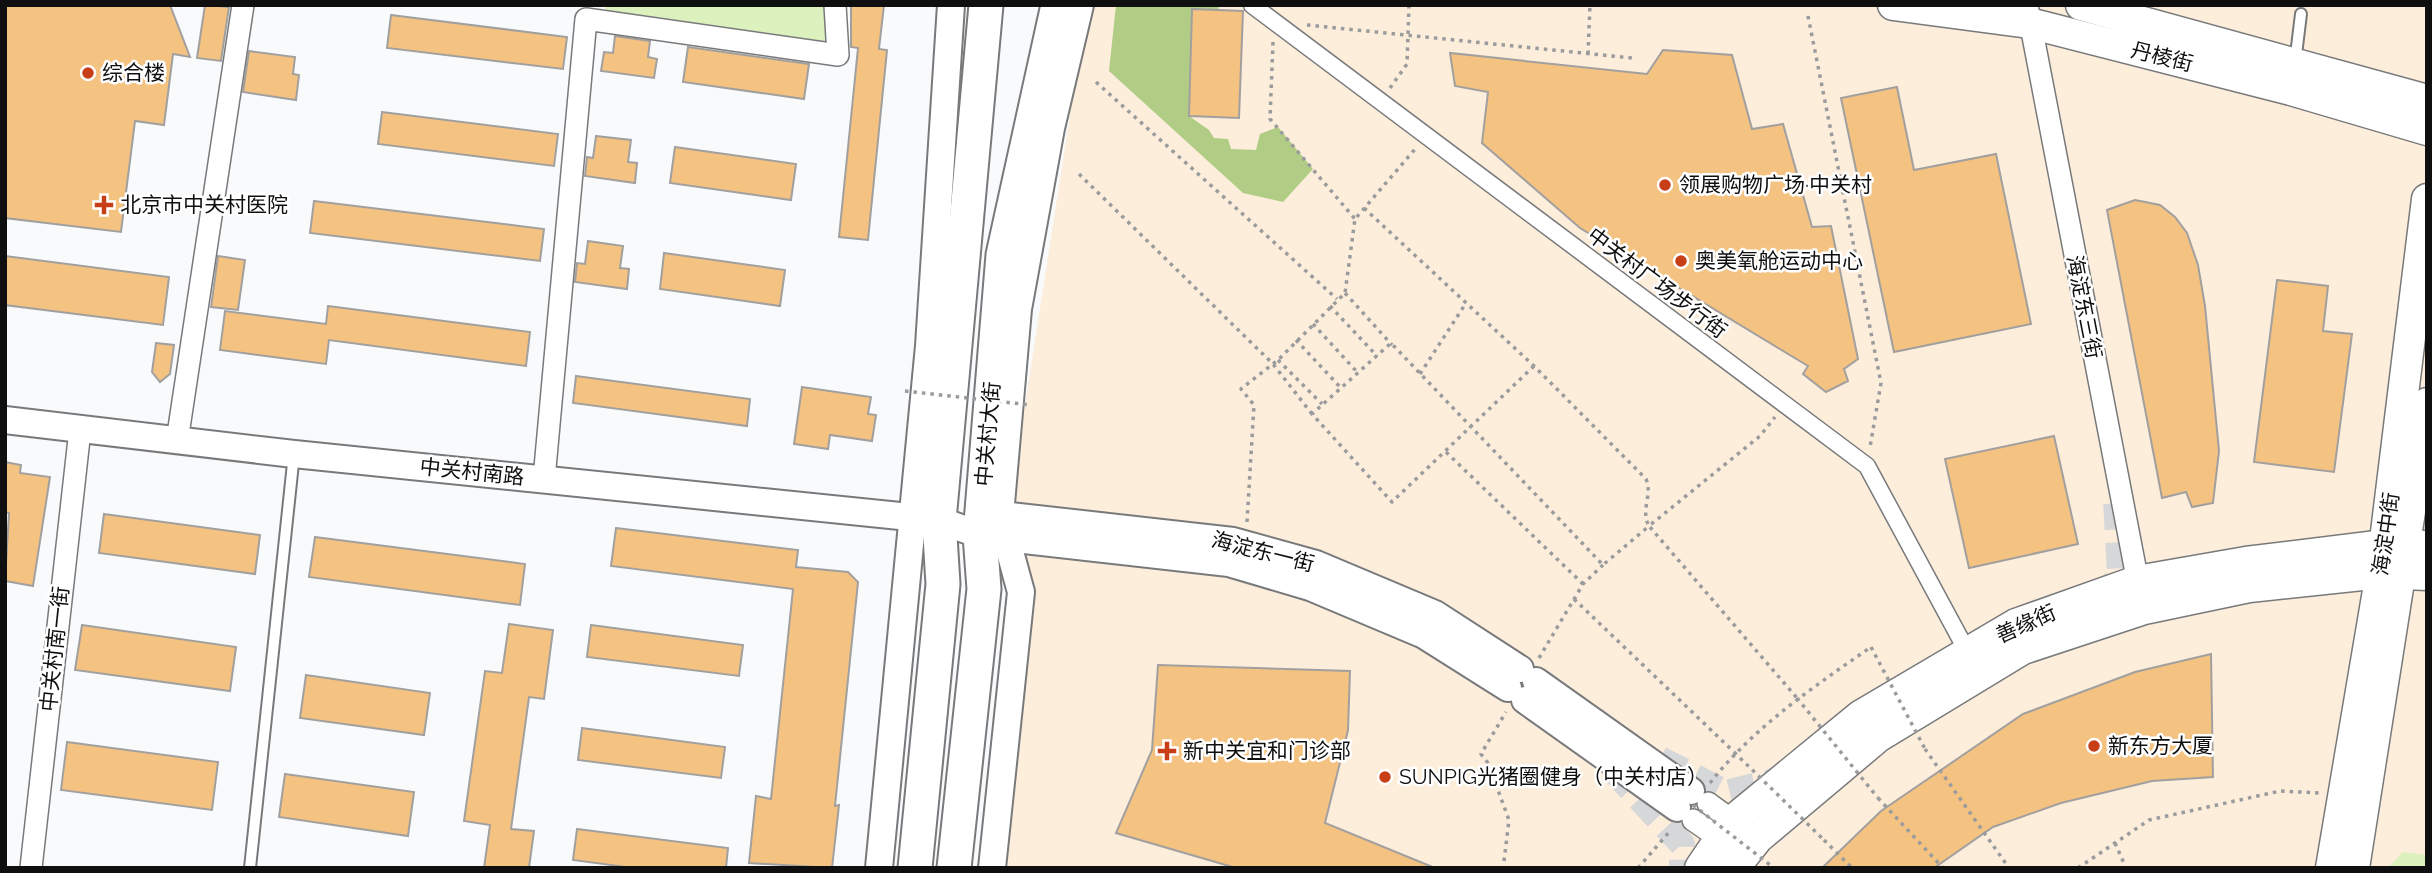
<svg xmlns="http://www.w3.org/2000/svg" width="2432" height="873" font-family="Raleway,'Noto Sans SC',sans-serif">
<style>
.commercial{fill:#fdeddb}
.green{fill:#dcf1be}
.forest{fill:#b1cd85}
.building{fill:#f4c281;stroke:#a2a09f;stroke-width:2}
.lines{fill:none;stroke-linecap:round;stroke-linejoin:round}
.tertiary-tunnel{stroke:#d6d7d9;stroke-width:26;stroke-dasharray:26 13;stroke-linecap:butt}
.service-casing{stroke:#78797b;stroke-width:14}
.pedestrian-casing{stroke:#78797b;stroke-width:19}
.minor-casing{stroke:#78797b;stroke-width:24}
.tertiary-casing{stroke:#78797b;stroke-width:30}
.secondary-casing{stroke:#78797b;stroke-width:33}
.primary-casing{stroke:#78797b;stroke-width:37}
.path{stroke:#9a9b9d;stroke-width:3.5;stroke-dasharray:3.5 5;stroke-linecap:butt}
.service{stroke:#fff;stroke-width:10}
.pedestrian{stroke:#fff;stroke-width:16}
.minor{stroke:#fff;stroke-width:21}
.tertiary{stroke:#fff;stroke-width:26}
.secondary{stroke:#fff;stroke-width:30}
.primary{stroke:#fff;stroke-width:33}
.path-bridge{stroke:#9a9b9d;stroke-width:3.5;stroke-dasharray:3.5 5;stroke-linecap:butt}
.poi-dot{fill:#c83f17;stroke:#fff;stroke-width:2.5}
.labels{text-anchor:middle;stroke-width:5;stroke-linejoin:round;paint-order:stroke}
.street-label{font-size:21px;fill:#0f0f10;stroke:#fff}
.poi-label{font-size:21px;fill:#0f0f10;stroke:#fff;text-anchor:start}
</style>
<rect width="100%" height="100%" fill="#f9fafc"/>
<!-- commercial -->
<polygon class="commercial" points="1087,5 2427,5 2427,868 997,868 1021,592 1008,515"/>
<!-- green -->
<g class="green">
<polygon points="605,5 824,5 826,43 606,12"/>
<polygon points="2403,852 2427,855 2427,868 2388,868"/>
</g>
<!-- forest -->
<polygon class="forest" points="1116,5 1219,5 1218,10 1192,10 1189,116 1209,130 1214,138 1228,139 1231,149 1256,150 1260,134 1278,127 1313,169 1283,202 1243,193 1109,71"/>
<!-- building -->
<g class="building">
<polygon points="5,5 170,5 190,57 173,54 164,125 135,121 121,232 5,218"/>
<polygon points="205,5 229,7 221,61 197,58"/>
<polygon points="851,5 884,5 879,49 887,50 868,240 839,237 858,48 851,47"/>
<polygon points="1192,9 1243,11 1239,118 1189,116"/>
<polygon points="391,15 567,37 563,69 387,48"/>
<polygon points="615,36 650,41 648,57 657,59 654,78 601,71 604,52 613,53"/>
<polygon points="688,47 809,64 804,99 683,82"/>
<polygon points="1663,50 1732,55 1752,129 1783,124 1812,227 1831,226 1858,359 1844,369 1848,381 1826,392 1803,374 1808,366 1580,228 1482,143 1488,92 1455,86 1450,53 1647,74"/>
<polygon points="249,51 295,57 293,74 299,75 296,100 243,92"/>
<polygon points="1897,87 1914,170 1996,154 2031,324 1894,352 1841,98"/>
<polygon points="382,112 558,134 554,166 378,144"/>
<polygon points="596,136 631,140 628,162 637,163 635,183 585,176 587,157 593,158"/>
<polygon points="675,147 796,164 791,200 670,183"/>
<polygon points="2135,200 2160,205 2175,217 2187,233 2198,265 2205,306 2219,451 2213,503 2192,507 2186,492 2162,498 2107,210"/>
<polygon points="314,201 544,229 540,261 310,233"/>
<polygon points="588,241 623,246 620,268 629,269 627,289 575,282 577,263 585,264"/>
<polygon points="664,253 785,270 780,306 660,289"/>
<polygon points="5,256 169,277 163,325 5,305"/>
<polygon points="218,256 245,260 238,310 211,307"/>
<polygon points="2277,280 2328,286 2323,331 2352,334 2334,472 2254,462"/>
<polygon points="328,306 530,332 526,366 329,340 326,364 220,350 225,311 326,324"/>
<polygon points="156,343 174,345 170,374 160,382 152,372"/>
<polygon points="576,376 750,399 747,426 573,403"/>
<polygon points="802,387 871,397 868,414 876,415 872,441 830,435 828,449 794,444"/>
<polygon points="2054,436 2078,544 1969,568 1945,459"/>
<polygon points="5,462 21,465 20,473 50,477 33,586 5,581 9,513 5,512"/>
<polygon points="104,514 260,535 255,574 99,553"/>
<polygon points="616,528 798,550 796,567 848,572 858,582 835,806 839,805 832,868 749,863 756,796 771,799 793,589 611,566"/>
<polygon points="315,537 525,564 520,605 309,577"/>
<polygon points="509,624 553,630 544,699 529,697 511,829 534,831 529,868 484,868 490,825 464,821 485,671 502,673"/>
<polygon points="82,625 236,647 230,691 75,670"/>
<polygon points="591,625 743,645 739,676 587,657"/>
<polygon points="2211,654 2213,777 2152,781 2061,803 1993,827 1934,868 1822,868 1881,811 2023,714 2135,672"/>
<polygon points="1158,665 1350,671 1348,730 1325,823 1435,868 1236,868 1116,833 1152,750"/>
<polygon points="306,675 430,693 424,735 300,718"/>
<polygon points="582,728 725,747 721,778 578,760"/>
<polygon points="67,742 218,762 212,810 61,790"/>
<polygon points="285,774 414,792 408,836 279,817"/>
<polygon points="577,829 728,848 726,868 633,868 573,860"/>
</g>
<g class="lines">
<!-- tertiary-tunnel -->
<g class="tertiary-tunnel">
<polyline points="2420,481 2427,534"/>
<polyline points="2102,602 2120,574 2116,499"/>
<polyline points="1660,759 1726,793 1783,779"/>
<polyline points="1613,770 1682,844 1682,868"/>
</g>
<!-- service casing -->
<g class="service-casing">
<g id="service">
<polyline points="2295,63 2301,14"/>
<polyline points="250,868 294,454"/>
</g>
</g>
<!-- pedestrian casing -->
<g class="pedestrian-casing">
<polyline id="pedestrian" points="1252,5 1867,466 1968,653"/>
</g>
<!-- minor casing -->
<g class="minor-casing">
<g id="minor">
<polyline points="2027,5 2140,593"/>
<polyline points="177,441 243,5"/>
<polyline points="544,479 586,19 838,55 835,5"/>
<polyline points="1708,803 1741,827"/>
<polyline points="1693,820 1732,847"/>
<polyline points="31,868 80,430"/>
</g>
</g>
<!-- tertiary casing -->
<g class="tertiary-casing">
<g id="tertiary">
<polyline points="5,420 294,454 939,520 980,535 1229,563 1310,587 1424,635 1508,688"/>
<polyline points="985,513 1233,541 1316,564 1435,614 1520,669"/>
<polyline points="1536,681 1691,791"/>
<polyline points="1525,700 1677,808"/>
<polyline points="879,868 929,346 951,5"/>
<polyline points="992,868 1021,592 1000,515 1018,309 1051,128 1080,5"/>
</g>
</g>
<!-- secondary casing -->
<g class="secondary-casing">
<g id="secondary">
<polyline points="1893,5 2029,23 2291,90 2427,130"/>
<polyline points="2081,5 2427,100"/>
<polyline points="1700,868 1732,821 1860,716 2016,624 2137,581 2246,562 2385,545 2427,546"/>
<polyline points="1734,868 1758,838 1878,737 2023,649 2144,609 2249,587 2381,573 2427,575"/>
<polyline points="2331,868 2381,573 2427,199"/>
<polyline points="2354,868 2427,403"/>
</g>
</g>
<!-- primary casing -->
<g class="primary-casing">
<g id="primary">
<polyline points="915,868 943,584 939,520 986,5"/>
<polyline points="954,868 984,589 980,535 1003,255 1058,5"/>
</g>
</g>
<!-- path -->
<g class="path">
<polyline points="1808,16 1881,383 1870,447"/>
<polyline points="1307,25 1632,58"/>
<polyline points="1273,42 1270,119 1355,219"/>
<polyline points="1588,54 1590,5"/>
<polyline points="1096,82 1337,299"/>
<polyline points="1390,88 1407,64 1409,5"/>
<polyline points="1079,174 1273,364 1312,414"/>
<path d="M 1364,208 L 1534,366 L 1646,479 C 1653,495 1640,510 1649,526 L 1760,436 L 1775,417"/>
<polyline points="1345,293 1392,345"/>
<polyline points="1330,306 1377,356"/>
<polyline points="1313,324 1358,373"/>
<polyline points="1296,340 1341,388"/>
<polyline points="1278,360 1322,404"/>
<polyline points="1534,366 1392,502 1312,414 1391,343 1603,565 1649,526 1797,698"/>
<polyline points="1420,374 1466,303"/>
<polyline points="1446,452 1583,584"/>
<polyline points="1247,522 1254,405 1241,389 1278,360 1345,293 1355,219 1416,148"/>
<polyline points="1574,599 1734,752"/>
<polyline points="1539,658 1583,584 1603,565"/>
<polyline points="1925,749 2009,868"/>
<path d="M 1710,783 C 1754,727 1812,688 1871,647"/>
<polyline points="1878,798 1943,868"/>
<polyline points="1824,840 1852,868"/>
<polyline points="2115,843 2126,868"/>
<polyline points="1504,861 1509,820 1488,763 1481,754 1506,712"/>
<polyline points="1638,868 1671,830"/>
<polyline points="2078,868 2149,820 2280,791 2321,793"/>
</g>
<!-- service -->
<use href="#service" class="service"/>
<!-- pedestrian -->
<use href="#pedestrian" class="pedestrian"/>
<!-- minor -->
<use href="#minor" class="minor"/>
<!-- tertiary -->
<use href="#tertiary" class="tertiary"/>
<!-- secondary -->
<use href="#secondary" class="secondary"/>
<!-- primary -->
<use href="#primary" class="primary"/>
<!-- path-bridge -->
<g class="path-bridge">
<polyline points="905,391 1031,405"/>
<polyline points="1871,647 1925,749"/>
<polyline points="1797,698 1878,798"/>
<polyline points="1734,752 1824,840"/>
<polyline points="1693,805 1774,868"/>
</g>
</g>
<!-- markers -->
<g class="poi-dot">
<circle cx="88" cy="73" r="7"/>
<circle cx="1665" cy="185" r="7"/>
<path d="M100.5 194.5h7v7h7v7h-7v7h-7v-7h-7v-7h7z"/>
<circle cx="1681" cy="261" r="7"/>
<circle cx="2094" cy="746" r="7"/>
<path d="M1163.5 740.5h7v7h7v7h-7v7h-7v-7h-7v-7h7z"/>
<circle cx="1385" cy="777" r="7"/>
</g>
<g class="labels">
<!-- street labels -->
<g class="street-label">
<text transform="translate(2162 57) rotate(14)" y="7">丹棱街</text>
<text transform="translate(1657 283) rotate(37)" y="7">中关村广场步行街</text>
<text transform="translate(2084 307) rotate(79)" y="7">海淀东三街</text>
<text transform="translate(988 434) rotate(-85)" y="7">中关村大街</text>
<text transform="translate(472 472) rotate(6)" y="7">中关村南路</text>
<text transform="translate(2386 534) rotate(-82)" y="7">海淀中街</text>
<text transform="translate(1263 552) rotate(14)" y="7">海淀东一街</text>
<text transform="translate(2026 624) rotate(-24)" y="7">善缘街</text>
<text transform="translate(55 649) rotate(-84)" y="7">中关村南一街</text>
</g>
<!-- poi labels -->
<g class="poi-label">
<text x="102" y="80">综合楼</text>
<text x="1679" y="192">领展购物广场·中关村</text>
<text x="120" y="212">北京市中关村医院</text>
<text x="1695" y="268">奥美氧舱运动中心</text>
<text x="2108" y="753">新东方大厦</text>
<text x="1183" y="758">新中关宜和门诊部</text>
<text x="1399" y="784">SUNPIG光猪圈健身（中关村店）</text>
</g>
</g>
<!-- border -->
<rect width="2432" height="873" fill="none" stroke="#0f0f10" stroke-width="14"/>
</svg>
